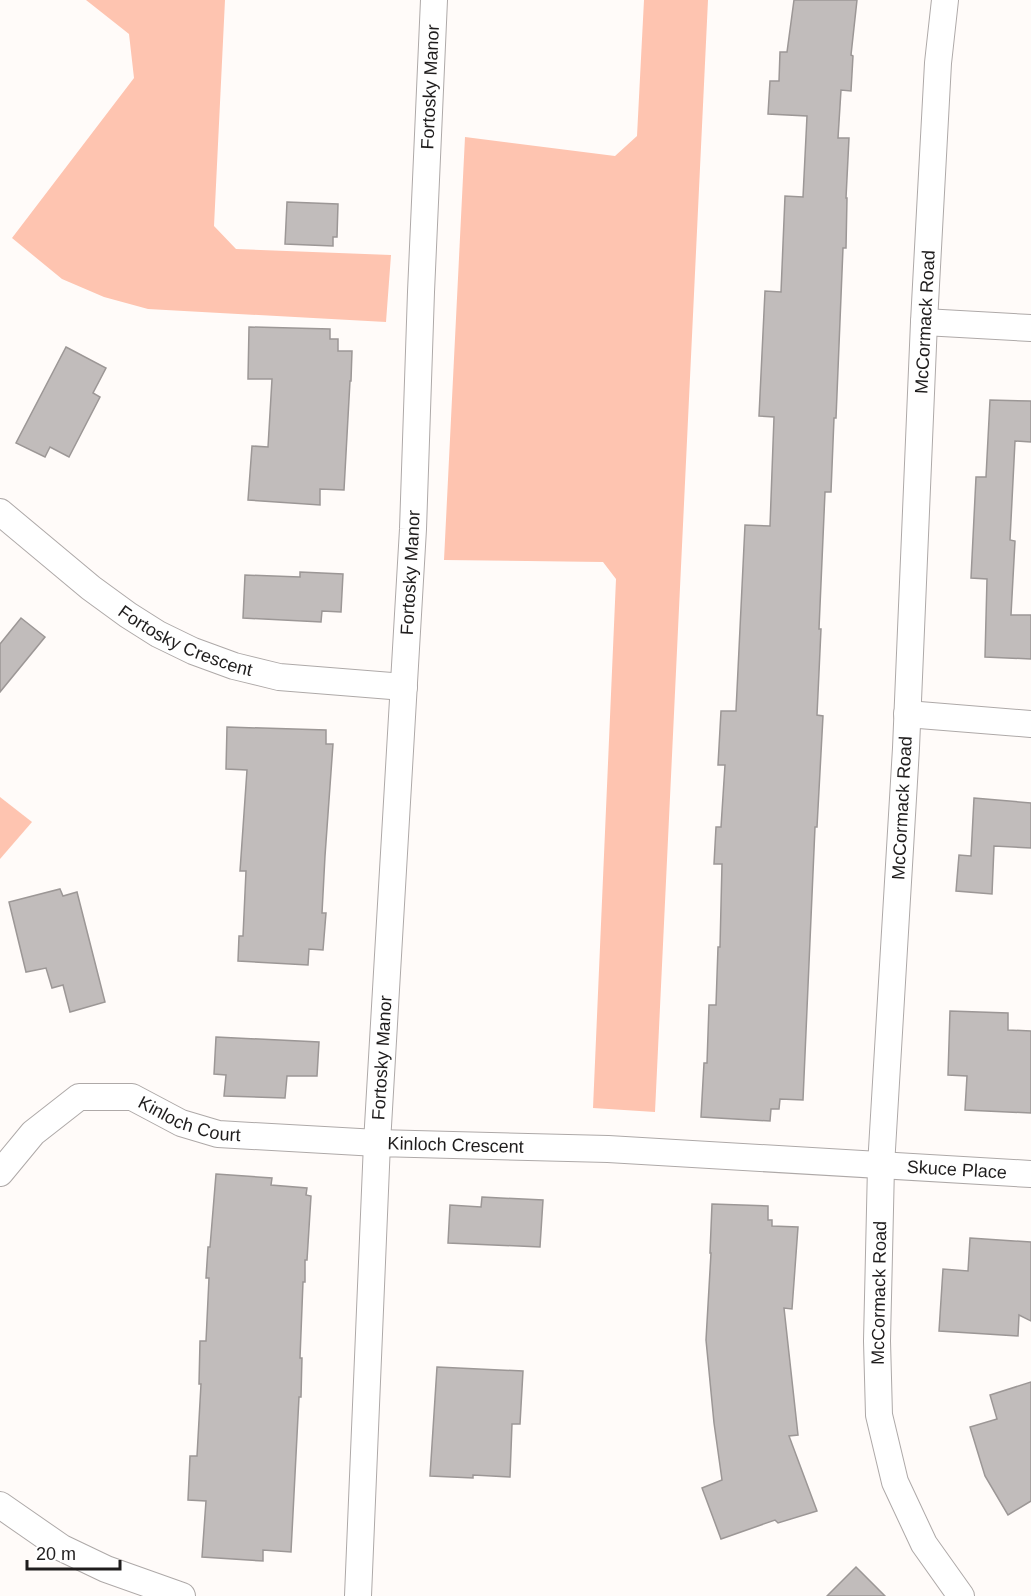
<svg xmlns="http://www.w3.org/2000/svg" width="1031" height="1596" font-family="Arial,sans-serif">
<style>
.green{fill:#fec4b0}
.building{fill:#c1bcbb;stroke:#9c9796;stroke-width:1.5}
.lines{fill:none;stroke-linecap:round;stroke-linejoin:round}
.street-casing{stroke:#aea9a8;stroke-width:28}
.street{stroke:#fff;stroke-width:26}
.labels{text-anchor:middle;stroke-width:4.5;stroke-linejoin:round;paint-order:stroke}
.street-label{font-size:18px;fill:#1f1d1d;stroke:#fff}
</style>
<rect width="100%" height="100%" fill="#fffbf9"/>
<!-- green -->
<g class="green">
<polygon points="86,0 225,0 214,226 236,249 391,255 386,322 148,309 104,297 62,279 12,238 134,78 129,34"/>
<polygon points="644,0 708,0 655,1112 593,1108 616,579 603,562 444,560 465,137 615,156 637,136"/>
<polygon points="0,797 32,822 0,859"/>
</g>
<!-- building -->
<g class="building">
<polygon points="794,0 857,0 851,55 853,56 851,91 841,90 838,138 849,138 846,198 847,198 846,248 843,248 836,418 834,418 831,492 825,492 819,629 821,629 817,715 823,716 817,827 815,827 803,1100 780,1099 779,1109 771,1109 770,1121 701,1117 704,1063 707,1063 709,1005 716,1005 718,947 720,947 722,864 714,864 716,827 721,827 725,765 718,765 721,711 736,711 745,525 770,526 774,417 759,416 765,291 781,292 785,196 803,197 807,116 768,114 770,81 779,81 780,52 787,52"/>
<polygon points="287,202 338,204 337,237 333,237 333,246 285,244"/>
<polygon points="249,327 330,329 330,339 338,339 338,351 352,351 351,381 350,381 344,490 320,489 320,505 248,500 252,446 268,447 272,379 248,379"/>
<polygon points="66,347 106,368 93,393 100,397 69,457 50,447 45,457 16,443"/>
<polygon points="990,400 1031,401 1031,442 1015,441 1010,540 1015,541 1011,615 1031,615 1031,659 985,657 987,579 971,578 976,477 986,477"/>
<polygon points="300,572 343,574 341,612 322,611 321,622 243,618 245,575 300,577"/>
<polygon points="21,618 45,637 0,692 0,644"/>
<polygon points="227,727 326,730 326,744 333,744 325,856 322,913 326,913 323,950 309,949 308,965 238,961 239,936 243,936 246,871 240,871 247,770 226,769"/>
<polygon points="974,798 1031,803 1031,848 994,846 992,894 956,891 959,855 971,856"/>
<polygon points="60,889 63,896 77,892 105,1002 70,1012 63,985 52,988 46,968 26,972 9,902"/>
<polygon points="950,1011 1008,1013 1008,1030 1031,1031 1031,1113 965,1110 967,1076 948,1075"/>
<polygon points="216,1037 319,1042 317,1076 287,1076 285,1098 224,1096 226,1075 214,1074"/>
<polygon points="216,1174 272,1178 271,1185 307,1188 306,1195 311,1196 307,1260 305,1260 305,1282 303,1282 300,1358 302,1358 301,1397 299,1397 291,1552 263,1550 263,1561 202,1557 206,1501 188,1500 190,1456 197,1456 201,1384 199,1384 200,1341 206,1341 209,1278 206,1278 208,1247 210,1247"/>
<polygon points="482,1197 543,1200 540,1247 448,1243 450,1205 481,1207"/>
<polygon points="712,1204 768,1206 768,1220 772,1220 772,1226 798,1227 792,1309 784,1308 798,1435 789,1436 817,1511 778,1523 775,1520 721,1539 702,1488 722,1480 714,1423 706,1340 711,1253 710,1253"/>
<polygon points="970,1238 1031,1242 1031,1321 1019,1315 1018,1336 939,1331 943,1269 968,1271"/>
<polygon points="437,1367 523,1371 520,1424 512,1424 510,1477 473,1475 473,1478 430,1476"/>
<polygon points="1031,1382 1031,1501 1008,1515 985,1476 970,1427 997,1419 990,1395"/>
<polygon points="856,1567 885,1596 827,1596"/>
</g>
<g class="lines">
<!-- street casing -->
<g class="street-casing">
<g id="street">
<polyline points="945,0 938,63 924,322 906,748 881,1166 877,1341 879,1415 895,1482 924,1544 961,1596"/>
<polyline points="924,322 1031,328"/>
<path id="s1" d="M 0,512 L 91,588 L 128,615 L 158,634 L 193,651 L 234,666 L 279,677 L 404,687"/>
<polyline points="907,714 1031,724"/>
<path id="s2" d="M 0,1173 L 33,1133 L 79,1097 L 132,1097 L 181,1123 L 218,1134 L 377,1143 L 413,529 L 421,292 L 434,0"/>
<polyline points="0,1505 62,1548 106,1569 182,1596"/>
<path id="s3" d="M 358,1596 L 377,1143 L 608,1149 L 1031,1174"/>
</g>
</g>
<!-- street -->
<use href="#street" class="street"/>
</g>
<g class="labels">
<!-- street labels -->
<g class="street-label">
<text dy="6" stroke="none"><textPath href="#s2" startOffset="1474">Fortosky Manor</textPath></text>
<text transform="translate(925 322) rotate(-87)" y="6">McCormack Road</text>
<text dy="6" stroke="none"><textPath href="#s2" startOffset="988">Fortosky Manor</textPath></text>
<text dy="6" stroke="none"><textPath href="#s1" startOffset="228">Fortosky Crescent</textPath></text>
<text transform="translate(902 808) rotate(-87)" y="6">McCormack Road</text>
<text dy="6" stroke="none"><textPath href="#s2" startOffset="502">Fortosky Manor</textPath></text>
<text dy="6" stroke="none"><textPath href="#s2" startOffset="226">Kinloch Court</textPath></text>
<text dy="6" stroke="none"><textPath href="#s3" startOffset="532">Kinloch Crescent</textPath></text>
<text dy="6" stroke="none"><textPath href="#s3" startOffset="1034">Skuce Place</textPath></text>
<text transform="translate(879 1293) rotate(-89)" y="6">McCormack Road</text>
</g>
</g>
<!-- scale -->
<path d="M27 1560v9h93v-9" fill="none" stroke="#1f1d1d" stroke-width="3"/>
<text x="36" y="1560" font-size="18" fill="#1f1d1d" stroke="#ffffff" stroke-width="4.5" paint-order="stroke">20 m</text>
</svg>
